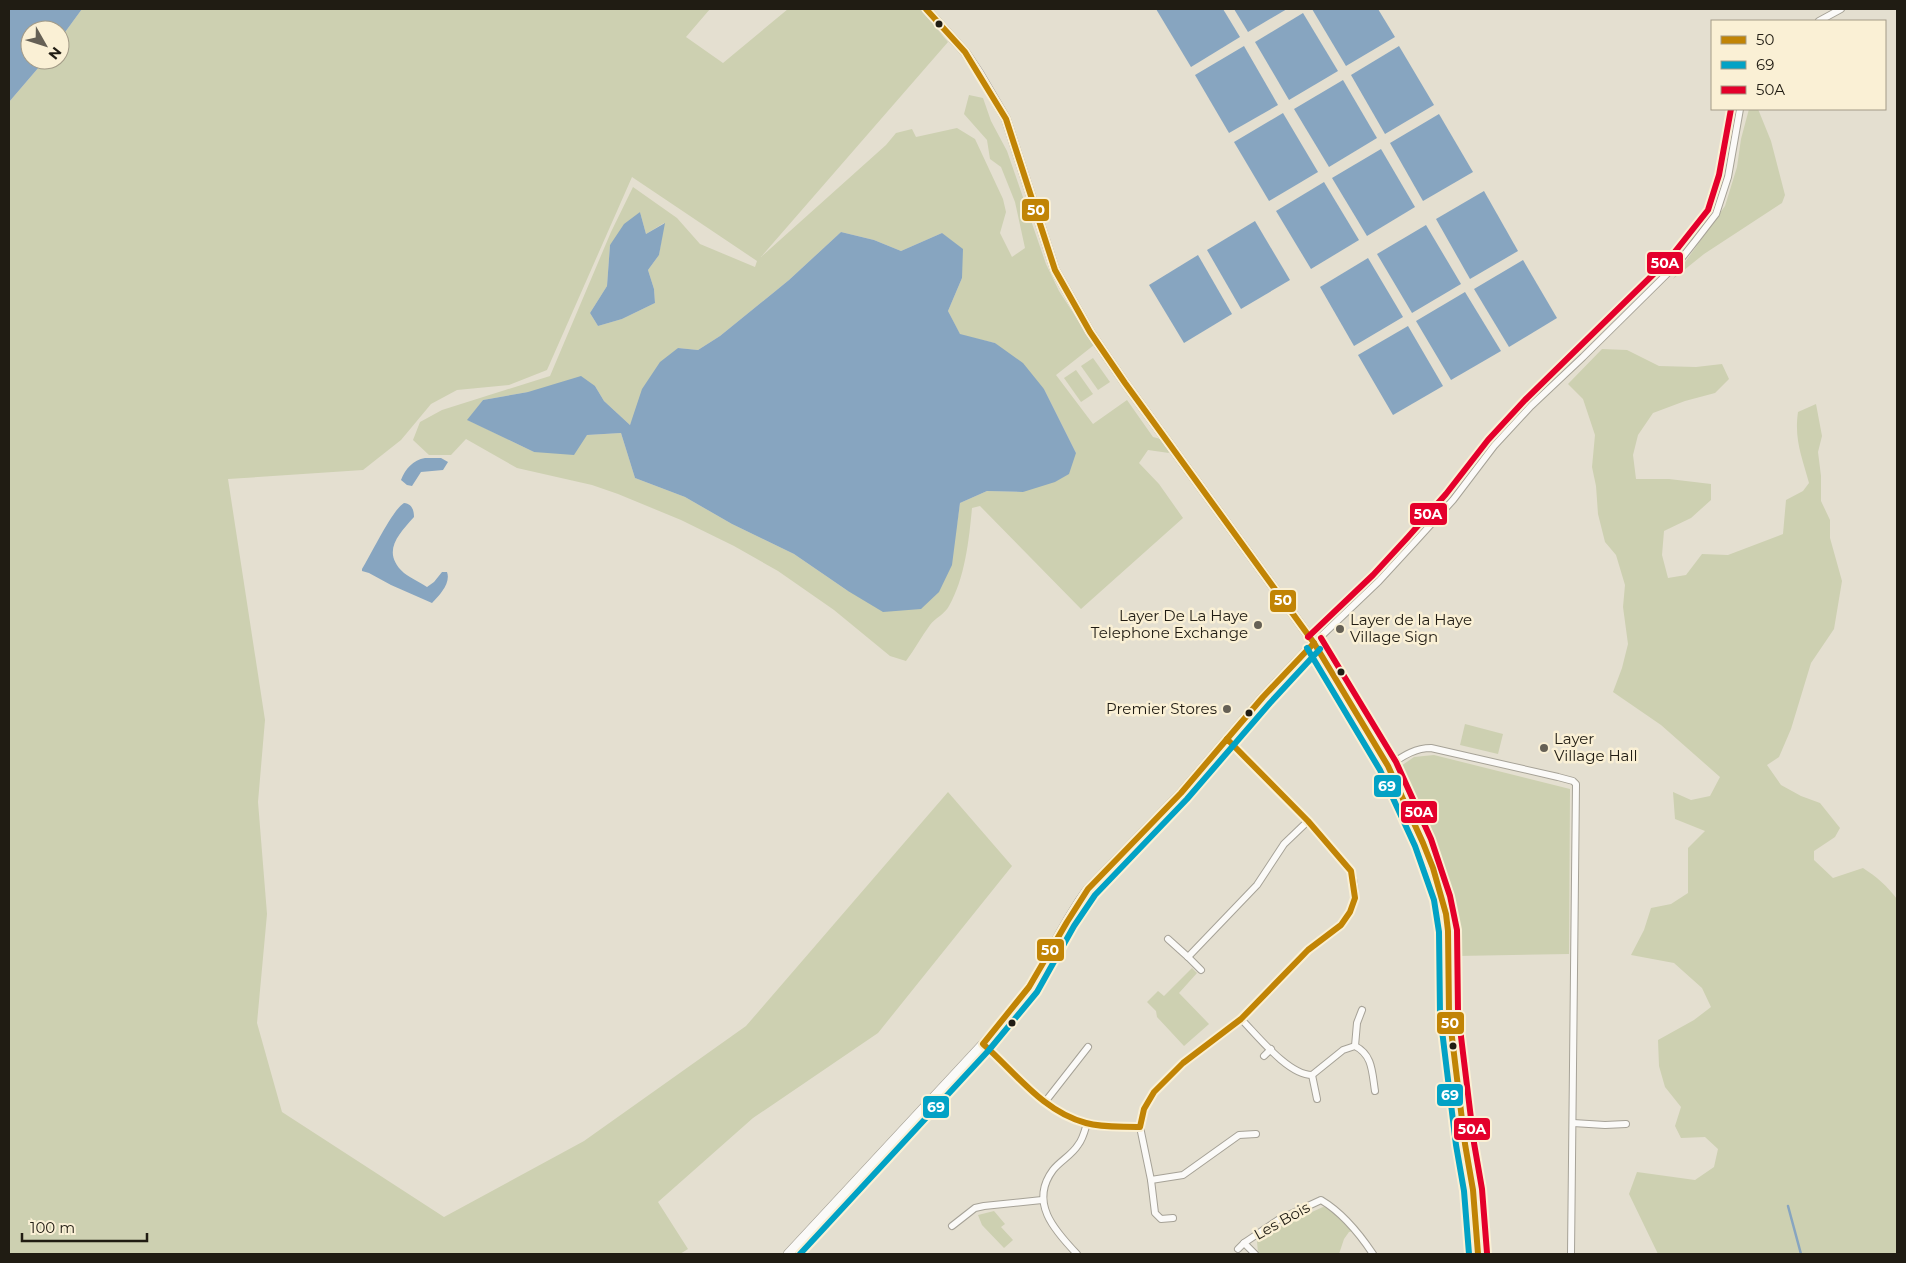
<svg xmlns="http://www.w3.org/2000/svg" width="1906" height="1263" font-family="Montserrat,sans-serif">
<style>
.green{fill:#cdd0b1;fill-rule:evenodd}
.water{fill:#87a5c0}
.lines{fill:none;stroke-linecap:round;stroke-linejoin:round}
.stream{stroke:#87a5c0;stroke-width:2.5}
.minor-casing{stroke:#a6a297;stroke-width:8}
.tertiary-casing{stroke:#a6a297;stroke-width:10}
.secondary-casing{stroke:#a6a297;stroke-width:10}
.minor{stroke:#fbfaf8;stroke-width:6}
.tertiary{stroke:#fbfaf8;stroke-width:9}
.secondary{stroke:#f5f0ef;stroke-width:9}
.bus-1-casing{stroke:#faf0d5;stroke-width:10}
.bus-2-casing{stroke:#faf0d5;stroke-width:10}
.bus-3-casing{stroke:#faf0d5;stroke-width:10}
.bus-1{stroke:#c18405;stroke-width:6}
.bus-2{stroke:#02a2c5;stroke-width:6}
.bus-3{stroke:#e4002b;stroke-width:6}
.bus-dot{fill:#201c13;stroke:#faf0d5;stroke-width:2}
.poi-dot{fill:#656055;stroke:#faf0d5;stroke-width:2}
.labels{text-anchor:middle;stroke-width:5;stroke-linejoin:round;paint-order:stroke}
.poi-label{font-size:15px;fill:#201c13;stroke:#faf0d5;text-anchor:end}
.street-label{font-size:15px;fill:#201c13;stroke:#faf0d5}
.line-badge{stroke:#faf0d5;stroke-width:2}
.badge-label{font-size:14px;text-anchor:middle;font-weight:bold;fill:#fff}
</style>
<rect width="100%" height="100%" fill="#e4dfd0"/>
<!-- green -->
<g class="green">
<path d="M 82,9 L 710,9 L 686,37 L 723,63 L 788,9 L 920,9 L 948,42 L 761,257 L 886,145 L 896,133 L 912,129 L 916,137 L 957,128 L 975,139 L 1003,199 L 1006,212 L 1000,233 L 1012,257 L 1025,248 L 1015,202 L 1001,167 L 990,159 L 987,140 L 964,114 L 969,95 L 983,98 L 991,121 L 1007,151 L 1046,264 L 1059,291 L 1094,345 L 1056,375 L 1093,424 L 1127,400 L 1153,437 L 1161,439 L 1166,445 L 1169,453 L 1148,450 L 1139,463 L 1159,484 L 1183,518 L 1081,609 L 980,506 L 972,508 C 969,540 965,578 949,606 C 945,614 935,618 930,625 C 921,637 915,649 906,661 L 890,656 L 834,610 L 778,571 L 734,546 L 681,520 L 618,494 L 592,485 L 517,468 L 466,439 L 451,455 L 429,455 L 413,440 L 420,422 L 442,410 L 550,376 L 611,232 L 633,187 L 677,218 L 700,244 L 755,267 L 757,261 L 632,177 L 547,370 L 509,385 L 457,390 L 431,404 L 401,440 L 363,470 L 228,479 L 265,720 L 258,802 L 267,914 L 257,1023 L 282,1112 L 444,1217 L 584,1141 L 746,1026 L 948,792 L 1012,866 L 878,1033 L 753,1118 L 658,1202 L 688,1249 L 680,1254 L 9,1254 L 9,102 L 45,60 L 60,60 L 60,39 ZM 640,212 L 646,234 L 664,223 L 659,255 L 648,270 L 654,289 L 655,303 L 622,319 L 598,326 L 590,313 L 607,286 L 610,245 ZM 841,232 L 874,240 L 901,251 L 942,233 L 962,278 L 948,311 L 960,335 L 995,343 L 1044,389 L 1076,453 L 1023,492 L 987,491 L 960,503 L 957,524 L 848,591 L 794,554 L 732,524 L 685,497 L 635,478 L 621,433 L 587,435 L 534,452 L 468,420 L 483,400 L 528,392 L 595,386 L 604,401 L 630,425 L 634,416 L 678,348 L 698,350 L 720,336 L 789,280 Z"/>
<polygon points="1749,109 1758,109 1771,141 1785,195 1782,203 1704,254 1673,279 1725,206 1737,167 1741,139"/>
<path d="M 1602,349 L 1627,350 L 1659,366 L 1696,367 L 1722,364 L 1729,379 L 1715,393 L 1685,401 L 1653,413 L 1638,435 L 1633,455 L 1636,479 L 1669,479 L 1711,484 L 1711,500 L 1691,518 L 1664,531 L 1662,555 L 1668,578 L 1686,575 L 1702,554 L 1728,555 L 1783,534 L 1786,500 L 1803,491 L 1809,483 C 1802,457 1794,440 1798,412 L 1816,404 L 1822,436 L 1818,452 L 1821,476 L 1821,501 L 1830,520 L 1830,538 L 1842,581 L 1834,629 L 1811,663 L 1791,729 L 1779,757 L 1767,765 L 1781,785 L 1801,796 L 1820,803 L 1840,828 L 1835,837 L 1814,851 L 1814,860 L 1833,878 L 1863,868 C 1877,877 1887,886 1897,899 L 1897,1254 L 1658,1254 L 1629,1194 L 1637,1172 L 1695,1180 L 1714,1167 L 1718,1149 L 1705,1137 L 1681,1138 L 1675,1126 L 1681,1107 L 1665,1087 L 1659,1066 L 1658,1040 L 1694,1020 L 1711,1007 L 1702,988 L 1674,963 L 1631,955 L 1644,930 L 1651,908 L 1671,904 L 1688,893 L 1688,848 L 1705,831 L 1675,819 L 1673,792 L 1691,800 L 1710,796 L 1720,777 L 1661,725 L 1613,692 L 1622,668 L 1628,644 L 1623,607 L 1625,585 L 1616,555 L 1605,542 L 1598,514 L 1596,486 L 1592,467 L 1595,435 L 1583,399 L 1568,384 Z"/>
<polygon points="1093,358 1110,382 1098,390 1081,366"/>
<polygon points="1076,370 1093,394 1081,402 1064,378"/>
<polygon points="1465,724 1503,734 1498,754 1460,745"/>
<polygon points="1434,755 1570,789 1569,954 1457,956 1452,908 1443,864 1400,772 1401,766 1414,757"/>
<polygon points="1192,968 1197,973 1179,993 1209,1024 1184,1046 1157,1017 1156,1011 1147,1002 1158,991 1164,996"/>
<polygon points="1323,1207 1331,1208 1353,1231 1349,1232 1344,1239 1339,1254 1258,1253 1257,1241 1281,1226"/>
<polygon points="994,1211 1005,1224 1001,1227 1013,1240 1004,1248 982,1225 978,1215"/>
</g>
<!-- water -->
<g class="water">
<polygon points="9,9 82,9 60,39 60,30 30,30 30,60 45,60 9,102"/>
<polygon points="1156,9 1223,9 1240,37 1191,67"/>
<polygon points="1234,9 1287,9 1248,32"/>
<polygon points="1312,9 1378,9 1395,37 1346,66"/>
<polygon points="1303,13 1338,71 1289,100 1255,42"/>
<polygon points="1244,46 1278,105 1229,133 1195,75"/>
<polygon points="1399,46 1434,105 1385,134 1351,75"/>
<polygon points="1343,80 1377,138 1329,167 1294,109"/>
<polygon points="1283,113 1318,172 1269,201 1234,142"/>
<polygon points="1439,114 1473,172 1423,201 1390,143"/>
<polygon points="1381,149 1415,207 1367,236 1332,178"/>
<polygon points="1324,182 1359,240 1311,269 1276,211"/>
<polygon points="1484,191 1518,251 1470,279 1436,219"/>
<polygon points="640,212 646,234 665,223 659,255 648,270 654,289 655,303 622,319 598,326 590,313 607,286 610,245 624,224"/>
<polygon points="1255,221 1290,280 1241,309 1207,250"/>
<polygon points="1426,225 1461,284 1412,313 1377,254"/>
<polygon points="841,232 874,240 901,251 942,233 963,249 962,278 948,311 960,334 995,343 1023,363 1044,389 1076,453 1069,474 1055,482 1023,492 987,491 960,503 952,565 939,592 921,609 883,612 848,591 794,554 732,524 685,497 635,478 621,433 587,435 574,455 534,452 467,420 483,400 528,392 581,376 595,386 604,401 630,425 642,389 660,362 678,348 698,350 720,336 789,280"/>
<polygon points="1198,255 1232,314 1184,343 1149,285"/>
<polygon points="1368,258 1403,317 1354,346 1320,287"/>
<polygon points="1523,260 1557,318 1509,347 1474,289"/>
<polygon points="1465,292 1501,351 1451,380 1416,321"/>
<polygon points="1408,326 1443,386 1393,415 1358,355"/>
<path d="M 425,458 L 441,458 L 448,462 L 443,470 L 421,472 L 412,486 L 407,485 L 401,480 C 405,469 413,460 425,458 Z"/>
<path d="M 404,503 C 412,504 414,510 414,517 C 398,535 381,552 404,573 C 410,578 420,582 427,587 L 434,582 L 442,572 L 447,572 C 451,583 440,595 432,603 L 391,585 L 369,573 L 362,571 L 362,569 C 371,555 392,510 404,503 Z"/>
</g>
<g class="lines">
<!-- stream -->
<polyline class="stream" points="1788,1206 1801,1254"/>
<!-- minor casing -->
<g class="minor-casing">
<g id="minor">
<polyline points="1819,21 1841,9"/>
<polyline points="1314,643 1379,581 1414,543 1453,500 1494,446 1531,406 1583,357 1677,264 1696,240 1716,214 1728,177 1740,109"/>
<path d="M 1388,766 C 1402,757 1414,748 1431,748 L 1558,777 L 1573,781 L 1576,784 L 1571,1254"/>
<polyline points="1168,939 1188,957 1257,885 1284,844 1308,821"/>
<polyline points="1188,957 1201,970"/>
<path d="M 1241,1019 C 1257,1035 1288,1075 1312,1075 L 1343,1050 L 1355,1046 C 1373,1055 1372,1073 1375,1091"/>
<path d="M 983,1044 C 1016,1071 1043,1113 1086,1123 C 1103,1127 1123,1126 1140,1127"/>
<polyline points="1355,1046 1357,1023 1362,1010"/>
<polyline points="1264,1056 1271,1049"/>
<polyline points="1312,1075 1317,1099"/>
<polyline points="1045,1102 1088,1047"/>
<polyline points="1573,1123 1605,1125 1626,1124"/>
<polyline points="1151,1180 1183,1175 1239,1135 1256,1134"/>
<polyline points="1173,1218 1161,1219 1155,1213 1151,1180 1140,1127 1144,1109 1154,1092 1183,1063 1241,1019 1308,950 1341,925 1350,912 1355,898 1354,883 1351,871 1308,821 1227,739"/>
<polyline points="952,1226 975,1208 984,1206 1042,1200"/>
<path d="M 1244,1243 L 1278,1220 L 1321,1200 C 1343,1213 1359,1233 1373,1254"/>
<polyline points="1238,1249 1244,1243 1255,1254"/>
<path d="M 1077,1254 C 1054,1230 1029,1202 1053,1170 C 1060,1161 1072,1155 1078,1145 C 1083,1139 1085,1130 1087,1123"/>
</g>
</g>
<!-- tertiary casing -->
<g class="tertiary-casing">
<path id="tertiary" d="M 788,1254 L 983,1044 C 1001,1023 1021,1002 1035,978 C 1053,948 1067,917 1088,889 L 1181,793 L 1263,697 L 1314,643"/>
</g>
<!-- secondary casing -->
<g class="secondary-casing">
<polyline id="secondary" points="926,9 965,52 979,73 1006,119 1055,270 1090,332 1125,383 1314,643 1388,766 1423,843 1433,868 1446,914 1448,931 1449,1013 1465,1144 1473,1190 1478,1254"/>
</g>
<!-- minor -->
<use href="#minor" class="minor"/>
<!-- tertiary -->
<use href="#tertiary" class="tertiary"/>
<!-- secondary -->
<use href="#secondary" class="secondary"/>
<!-- bus-1 casing -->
<g class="bus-1-casing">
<g id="bus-1">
<polyline points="926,9 965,52 1006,119 1055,270 1090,332 1125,383 1314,643 1388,766 1423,843 1433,868 1446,914 1448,931 1449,1013 1465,1144 1473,1190 1478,1254"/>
<path d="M 1227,739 L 1308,821 L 1351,871 L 1355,898 L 1350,912 L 1341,925 L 1308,950 L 1241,1019 L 1183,1063 L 1154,1092 L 1144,1109 L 1140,1127 C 1122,1126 1103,1128 1086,1123 C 1043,1112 1015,1072 983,1044 L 1029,987 L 1067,922 L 1088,889 L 1181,793 Z"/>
<polyline points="1227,739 1263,697 1314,643"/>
</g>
</g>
<!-- bus-2 casing -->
<g class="bus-2-casing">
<g id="bus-2">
<polyline points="1307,648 1380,770 1415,846 1434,900 1439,932 1440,1014 1456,1145 1464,1191 1469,1254"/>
<polyline points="800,1254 989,1050 1037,992 1074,926 1095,895 1187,799 1270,703 1320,649"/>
</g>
</g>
<!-- bus-3 casing -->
<g class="bus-3-casing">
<g id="bus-3">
<polyline points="1308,637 1373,575 1408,537 1446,494 1488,440 1525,400 1670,258 1708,210 1719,175 1731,109"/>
<polyline points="1321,638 1396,762 1431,839 1450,896 1457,930 1458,1012 1474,1143 1482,1189 1487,1253"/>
</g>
</g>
<!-- bus-1 -->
<use href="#bus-1" class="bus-1"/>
<!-- bus-2 -->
<use href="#bus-2" class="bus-2"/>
<!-- bus-3 -->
<use href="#bus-3" class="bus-3"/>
</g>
<!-- markers -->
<g class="bus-dot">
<circle cx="939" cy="24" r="4.5"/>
<circle cx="1341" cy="672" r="4.5"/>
<circle cx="1249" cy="713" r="4.5"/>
<circle cx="1012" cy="1023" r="4.5"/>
<circle cx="1453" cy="1046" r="4.5"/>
</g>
<g class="poi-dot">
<circle cx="1258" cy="625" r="5"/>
<circle cx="1340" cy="629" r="5"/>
<circle cx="1227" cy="709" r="5"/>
<circle cx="1544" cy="748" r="5"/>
</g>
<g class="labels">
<!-- poi labels -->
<g class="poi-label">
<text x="1248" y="621">Layer De La Haye<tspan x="1248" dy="17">Telephone Exchange</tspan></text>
<text x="1350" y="625" text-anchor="start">Layer de la Haye<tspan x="1350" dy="17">Village Sign</tspan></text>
<text x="1217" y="714">Premier Stores</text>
<text x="1554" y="744" text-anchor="start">Layer<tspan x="1554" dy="17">Village Hall</tspan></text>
</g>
<!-- street labels -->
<g class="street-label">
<text transform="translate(1282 1221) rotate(-29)" y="5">Les Bois</text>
</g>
</g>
<g class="line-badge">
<rect x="1021" y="198" width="29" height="24" rx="5" fill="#c18405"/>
<rect x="1646" y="251" width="38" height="24" rx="5" fill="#e4002b"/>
<rect x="1409" y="502" width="39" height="24" rx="5" fill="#e4002b"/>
<rect x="1269" y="589" width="28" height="24" rx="5" fill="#c18405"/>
<rect x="1373" y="774" width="29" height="24" rx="5" fill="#02a2c5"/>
<rect x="1400" y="800" width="38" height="24" rx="5" fill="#e4002b"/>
<rect x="1036" y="938" width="29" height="24" rx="5" fill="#c18405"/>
<rect x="1436" y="1011" width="29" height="24" rx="5" fill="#c18405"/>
<rect x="1436" y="1083" width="28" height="24" rx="5" fill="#02a2c5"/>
<rect x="922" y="1095" width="28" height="24" rx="5" fill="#02a2c5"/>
<rect x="1453" y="1117" width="38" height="24" rx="5" fill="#e4002b"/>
</g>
<g class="badge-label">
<text x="1036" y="215">50</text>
<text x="1665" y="268">50A</text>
<text x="1428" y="519">50A</text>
<text x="1283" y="605">50</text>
<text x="1387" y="791">69</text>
<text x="1419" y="817">50A</text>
<text x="1050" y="955">50</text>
<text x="1450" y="1028">50</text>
<text x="1450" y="1100">69</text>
<text x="936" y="1112">69</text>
<text x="1472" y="1134">50A</text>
</g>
<!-- border -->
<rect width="1906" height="1263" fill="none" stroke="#201c13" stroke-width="20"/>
<!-- legend -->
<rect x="1711" y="20" width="175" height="90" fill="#faf0d5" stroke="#a39b87"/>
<rect x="1721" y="36" width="25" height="8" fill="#c18405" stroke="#a39b87"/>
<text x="1756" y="45" font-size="15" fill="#201c13">50</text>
<rect x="1721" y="61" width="25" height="8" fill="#02a2c5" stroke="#a39b87"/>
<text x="1756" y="70" font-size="15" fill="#201c13">69</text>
<rect x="1721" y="86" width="25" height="8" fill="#e4002b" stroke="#a39b87"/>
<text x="1756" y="95" font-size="15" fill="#201c13">50A</text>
<!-- north arrow -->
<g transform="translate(45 45) rotate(129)"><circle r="24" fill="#faf0d5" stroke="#a39b87"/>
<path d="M0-4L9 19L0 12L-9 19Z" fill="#656055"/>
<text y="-8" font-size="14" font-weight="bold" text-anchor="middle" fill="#201c13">N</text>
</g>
<!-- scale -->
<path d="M22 1233v8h125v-8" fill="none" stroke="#201c13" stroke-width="2.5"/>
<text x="30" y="1233" font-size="15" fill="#201c13" stroke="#faf0d5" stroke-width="4" paint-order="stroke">100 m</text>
</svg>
